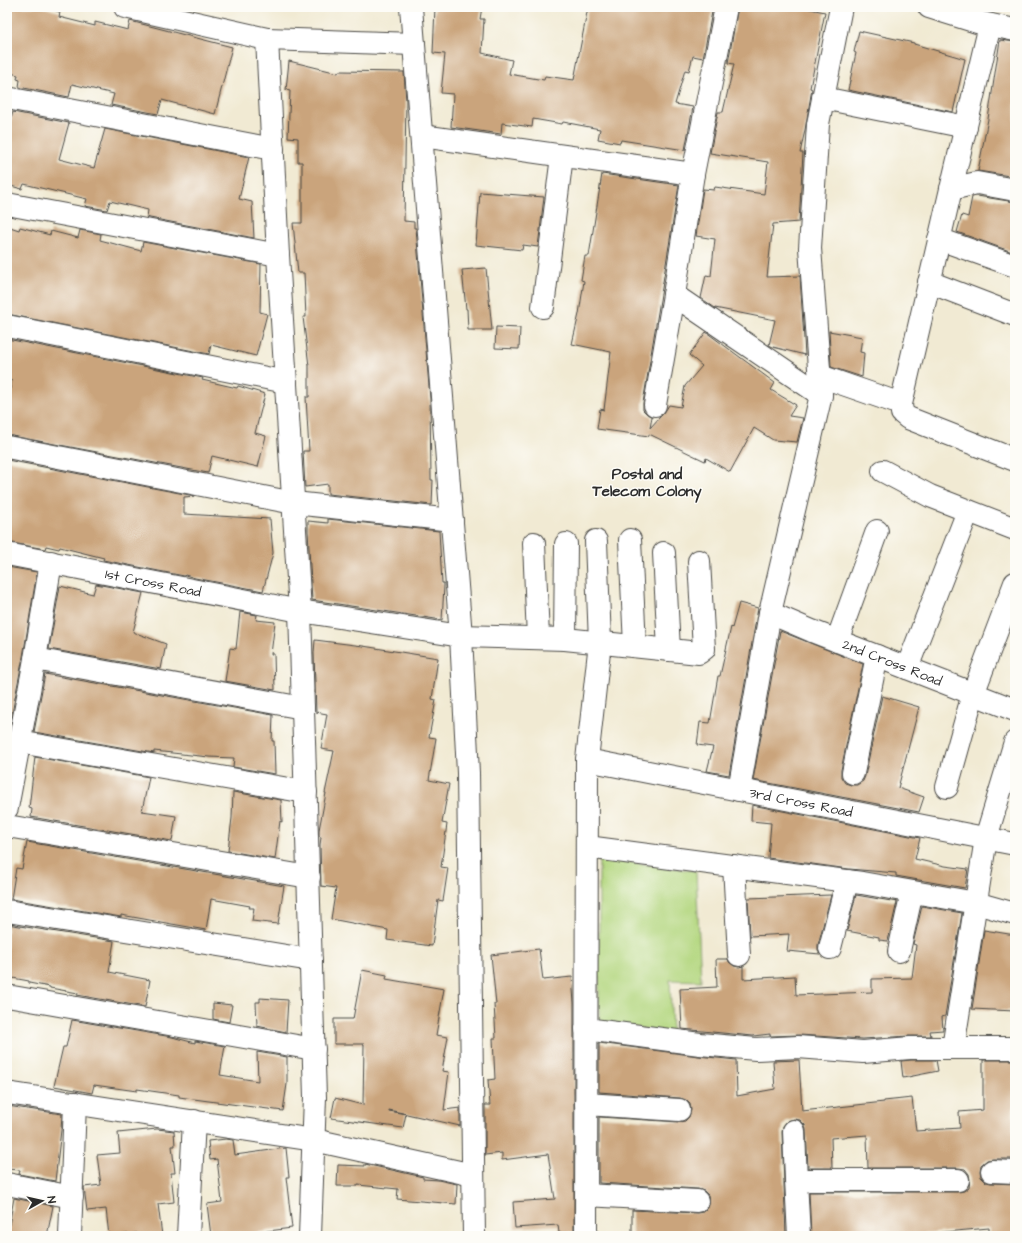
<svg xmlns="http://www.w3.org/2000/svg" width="1022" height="1243" font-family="'Architects Daughter',sans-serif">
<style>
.green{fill:#b4d780;stroke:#708156}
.building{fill:#caa47c}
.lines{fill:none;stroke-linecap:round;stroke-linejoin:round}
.minor-casing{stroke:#494844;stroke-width:24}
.major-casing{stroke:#494844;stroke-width:24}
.minor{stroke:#fff;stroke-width:22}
.major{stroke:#fff;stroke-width:22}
.labels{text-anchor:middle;stroke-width:3;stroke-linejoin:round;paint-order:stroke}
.street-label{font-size:14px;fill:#2b2b2b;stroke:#fdfcf7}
.neighbourhood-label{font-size:15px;font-weight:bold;fill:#2b2b2b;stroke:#fdfcf7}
</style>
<rect width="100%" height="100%" fill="#fdfcf7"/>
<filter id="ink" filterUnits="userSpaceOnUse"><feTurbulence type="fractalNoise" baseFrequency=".025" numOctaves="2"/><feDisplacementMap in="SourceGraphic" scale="8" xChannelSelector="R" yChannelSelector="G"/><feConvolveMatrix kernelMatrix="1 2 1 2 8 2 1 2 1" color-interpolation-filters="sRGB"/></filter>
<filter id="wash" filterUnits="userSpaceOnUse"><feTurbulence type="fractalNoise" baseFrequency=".012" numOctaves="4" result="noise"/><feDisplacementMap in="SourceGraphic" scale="16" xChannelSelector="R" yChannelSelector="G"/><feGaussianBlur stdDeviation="0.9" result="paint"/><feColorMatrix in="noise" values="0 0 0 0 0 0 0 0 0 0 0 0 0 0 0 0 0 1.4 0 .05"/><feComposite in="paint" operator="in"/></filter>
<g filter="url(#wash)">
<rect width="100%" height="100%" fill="#f1ead3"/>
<!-- green -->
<polygon class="green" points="599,858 696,871 701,981 670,980 672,1033 599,1022"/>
<g id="blocks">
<!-- building -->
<g class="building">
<polygon points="7,7 42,7 60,12 59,17 95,26 95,22 128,30 130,21 232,47 215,114 162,100 158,114 111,105 114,94 72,84 69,97 19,87 20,80 17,79 18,75 7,72"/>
<polygon points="435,7 482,7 480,19 484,19 482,53 512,60 509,74 544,80 545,76 574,80 588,7 713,7 703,58 693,56 689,71 685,70 675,104 693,107 685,150 621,140 620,143 598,139 600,129 563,122 562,124 533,119 532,127 502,123 501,134 451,127 453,94 441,93 445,54 433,53"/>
<polygon points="738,7 800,7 825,12 810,88 812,89 805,130 800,153 803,153 799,222 773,224 767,277 800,276 805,355 773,347 769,345 775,320 715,308 701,298 706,275 711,276 715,239 696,236 703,189 714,190 715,187 764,194 768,162 710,153 718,112 723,112 734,64 728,63"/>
<polygon points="859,31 914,43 914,44 965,59 953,112 848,90 856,53 854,52"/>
<polygon points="1000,40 1015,42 1015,150 1010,176 978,171 988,119"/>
<polygon points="289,61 338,73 339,71 404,72 406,101 404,221 414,222 414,228 416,228 430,399 431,480 433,480 432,505 328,494 328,484 305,487 303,451 309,451 306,397 309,397 309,366 303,317 306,317 304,273 298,273 293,223 302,223 302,162 298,162 298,138 288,137 290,91 286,90"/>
<polygon points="13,112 69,123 59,159 94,168 105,129 249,157 239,199 252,202 254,238 150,218 147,217 148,210 110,201 107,210 85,206 87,199 24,184 22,189 7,185 7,134"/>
<polygon points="602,174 679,185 643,403 643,410 647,414 652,417 650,428 660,417 664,413 669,405 681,407 685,386 702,366 689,355 706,332 775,383 771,390 796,405 789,416 803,418 797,442 773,440 754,428 730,472 706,458 705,461 649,434 649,436 597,429 600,409 604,410 611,352 572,344 579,314 584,281 581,280 585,256 589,256"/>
<polygon points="480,192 544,197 538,247 523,245 522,250 476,245"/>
<polygon points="977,196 1015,202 1015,253 957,232 962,215 968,217 972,197"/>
<polygon points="7,226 19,230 20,227 50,235 51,231 78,238 80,230 101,234 100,240 141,251 143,242 261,264 260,312 267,314 256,356 211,345 209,354 7,314"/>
<polygon points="486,268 492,330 468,330 467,309 466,309 462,270"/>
<polygon points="496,327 520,328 519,349 495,348"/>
<polygon points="829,331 862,337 860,352 864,353 862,377 831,367"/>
<polygon points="7,339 203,378 202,380 237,388 238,386 265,394 255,433 266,436 258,467 212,456 208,473 7,435 7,402 12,381 7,379"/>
<polygon points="7,460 195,496 184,497 184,514 270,519 273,553 263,591 195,578 185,575 184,576 103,560 104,558 60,547 59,549 46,546 45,549 7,542"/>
<polygon points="328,519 439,531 442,583 444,583 444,586 442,620 312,600 308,531 308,521 328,523"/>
<polygon points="7,567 37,572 23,657 7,739"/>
<polygon points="96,584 143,593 133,632 166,644 161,669 49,649 60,586 93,594"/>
<polygon points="739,603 758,608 729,775 707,771 713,747 697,745 700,722 710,723 718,676 720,676 731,627 732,628"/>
<polygon points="240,612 257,615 256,620 275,622 271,654 274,654 275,690 225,681 230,648 236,649"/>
<polygon points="780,631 863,664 841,770 841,777 845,783 851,785 857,785 863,781 865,776 882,696 919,707 898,788 924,797 919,812 753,780"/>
<polygon points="315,640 363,646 438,658 432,699 436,700 429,737 436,738 429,780 449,784 442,823 447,824 441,867 448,868 443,901 438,900 432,946 387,940 388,930 331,919 336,888 321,886 320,845 321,837 319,836 319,830 326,793 325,793 334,751 321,749 327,714 316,712 314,653"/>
<polygon points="45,674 273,715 272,741 274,741 275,774 233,767 234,758 209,757 154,751 154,753 34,732"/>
<polygon points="35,757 149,777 142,811 176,816 172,841 31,817 32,809 29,808"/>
<polygon points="233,792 281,800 282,822 280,821 275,859 228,851 232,818"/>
<polygon points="752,805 920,838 915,859 945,866 968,869 965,888 896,876 896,873 849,869 768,858 771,823 751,821"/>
<polygon points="27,842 284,886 278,924 252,921 254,908 249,908 250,906 211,899 206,930 121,915 121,917 11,899 16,868 22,869"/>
<polygon points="831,895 818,945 818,951 820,954 787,951 789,934 750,936 748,898"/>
<polygon points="856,895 897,902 888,941 879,940 879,937 847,931"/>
<polygon points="922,906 962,913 945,1016 942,1017 943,1030 930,1031 931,1036 909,1036 863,1039 799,1035 770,1036 770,1034 753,1036 682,1029 680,989 717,987 716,959 728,959 729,962 734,966 739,967 743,966 743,979 795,976 796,995 872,992 872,979 912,978 916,945 913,944"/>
<polygon points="7,924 114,941 109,972 150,980 145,1007 77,995 78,993 50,988 50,987 29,983 29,981 7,977"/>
<polygon points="984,930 1015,935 1015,1011 972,1009"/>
<polygon points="539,949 543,980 572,977 574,1003 574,1232 559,1233 558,1225 515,1228 513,1202 555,1199 548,1154 502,1160 502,1153 485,1155 485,1105 490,1105 488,1080 495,1079 493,1038 496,1038 494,1004 496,1004 491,955"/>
<polygon points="362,970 387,975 386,979 444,989 436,1035 448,1037 442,1071 449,1072 444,1110 460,1108 460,1126 389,1110 389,1111 406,1114 403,1128 331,1118 335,1098 363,1105 364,1044 334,1044 334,1019 353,1019"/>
<polygon points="260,998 288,1000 286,1032 257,1026 256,1002 260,1002"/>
<polygon points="213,1003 232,1005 229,1022 213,1019"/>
<polygon points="72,1020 172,1037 195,1043 195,1041 225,1046 220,1075 258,1081 257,1052 287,1057 287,1084 283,1111 179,1097 179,1095 137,1089 137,1091 94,1085 92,1093 54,1086 63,1047 66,1047"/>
<polygon points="599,1043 698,1056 736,1060 737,1096 775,1089 773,1061 799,1060 802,1111 884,1102 884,1101 912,1098 916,1131 960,1128 959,1112 983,1110 983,1060 1014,1060 1013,1130 1015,1130 1015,1159 993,1159 987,1160 981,1165 980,1171 981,1177 986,1182 991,1183 1015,1184 1015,1236 989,1236 989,1228 923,1234 924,1236 811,1236 809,1192 958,1192 964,1191 969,1187 970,1180 969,1174 965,1169 958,1168 868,1168 867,1135 831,1138 832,1168 808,1168 806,1130 805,1125 800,1120 794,1119 787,1121 783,1126 782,1132 786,1236 632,1236 632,1210 697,1213 703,1212 707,1208 709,1201 708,1195 704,1191 698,1189 599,1183 599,1117 679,1122 685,1121 689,1117 691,1110 690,1104 686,1100 680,1098 599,1092"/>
<polygon points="911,1060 936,1060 938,1071 903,1078 901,1061"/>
<polygon points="7,1106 62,1114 61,1130 55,1181 19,1174 20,1170 7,1169"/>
<polygon points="157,1129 174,1131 175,1146 172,1146 175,1173 171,1173 174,1202 158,1204 162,1236 137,1236 137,1233 109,1236 106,1209 87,1211 84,1187 101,1185 97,1155 120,1153 118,1133"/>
<polygon points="226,1139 233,1140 235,1155 286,1148 289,1177 286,1177 292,1228 244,1234 245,1236 211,1236 207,1204 222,1202 217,1159 210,1160 208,1141"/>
<polygon points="365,1164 423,1177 423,1179 438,1180 457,1184 456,1204 397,1199 398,1189 358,1185 358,1186 337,1186 338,1165 365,1166"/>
<polygon points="14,1198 53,1206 47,1236 7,1236"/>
</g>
</g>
</g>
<g filter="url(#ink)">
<use href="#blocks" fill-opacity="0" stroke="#494844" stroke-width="1"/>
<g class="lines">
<!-- minor casing -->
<g class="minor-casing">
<g id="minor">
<polyline points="125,7 267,39"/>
<polyline points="411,7 461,636 468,773 474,1236"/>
<polyline points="990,25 951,189 977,183 1015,190"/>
<polyline points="7,98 273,149"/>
<polyline points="823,98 966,127"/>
<polyline points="422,136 693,174 674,295 655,405"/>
<polyline points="693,174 726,7"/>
<polyline points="951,189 901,404 902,413 908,418 1015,460"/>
<polyline points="7,204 278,255"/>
<polyline points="939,239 1015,266"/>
<polyline points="929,282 1015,315"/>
<polyline points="674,295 821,395 770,613 739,790"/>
<polyline points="543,307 562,156"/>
<polyline points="7,326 286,382"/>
<polyline points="820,376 901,404"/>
<polyline points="821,395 810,248 818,124 841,7"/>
<polyline points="7,447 294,503 452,520"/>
<polyline points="883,471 930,496 1015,529"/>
<polyline points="630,540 635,646"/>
<polyline points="534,543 538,638"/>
<polyline points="664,553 669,650"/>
<path id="s1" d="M 7,554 L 300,611 L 461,636 L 565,639 L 699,653 L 704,649 L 699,561"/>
<path id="s2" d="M 770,613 L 812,631 L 1015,710"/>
<polyline points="565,639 566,544"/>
<polyline points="837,641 877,531"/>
<polyline points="35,659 303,708"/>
<polyline points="907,668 968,511"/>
<polyline points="19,742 306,792"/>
<path id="s3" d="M 587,760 L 1015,844"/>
<polyline points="853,773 877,656"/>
<polyline points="947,787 973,694 1015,583"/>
<polyline points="7,808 35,659 51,562"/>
<polyline points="7,826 309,877"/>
<polyline points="587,847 862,883 976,903 1015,914"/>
<polyline points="734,866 739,955"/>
<polyline points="7,911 311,960"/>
<polyline points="830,948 847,881"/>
<polyline points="899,951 912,892"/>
<polyline points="7,996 314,1049"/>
<polyline points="586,1029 700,1044 756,1049 798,1047 863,1052 910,1048 1015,1048"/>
<polyline points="953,1048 986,838 1015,742"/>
<polyline points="7,1093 314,1140 473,1175"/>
<polyline points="586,1104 679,1110"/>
<polyline points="794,1131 796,1180"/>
<polyline points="992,1171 1015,1172"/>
<polyline points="7,1184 72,1197"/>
<polyline points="586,1195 697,1201"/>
<polyline points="70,1236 75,1103"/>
<polyline points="188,1236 194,1121"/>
<polyline points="310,1236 315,1097 300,611 278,255 267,39 414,44"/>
<polyline points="586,1236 587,760 600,642 596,541"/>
<polyline points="799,1236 796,1180 958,1180"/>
</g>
</g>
<!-- major casing -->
<g class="major-casing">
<polyline id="major" points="929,7 977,22 1015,30"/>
</g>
<!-- minor -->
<use href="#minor" class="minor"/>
<!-- major -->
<use href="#major" class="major"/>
</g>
</g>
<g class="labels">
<!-- street labels -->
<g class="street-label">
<text dy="5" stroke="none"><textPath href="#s1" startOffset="149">1st Cross Road</textPath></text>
<text dy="5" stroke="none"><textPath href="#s2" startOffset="132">2nd Cross Road</textPath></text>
<text dy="5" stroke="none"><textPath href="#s3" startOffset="218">3rd Cross Road</textPath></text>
</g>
<!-- neighbourhood labels -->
<g class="neighbourhood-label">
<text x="647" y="479">Postal and<tspan x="647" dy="17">Telecom Colony</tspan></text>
</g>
</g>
<!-- margin -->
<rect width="1022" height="1243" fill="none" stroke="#fdfcf7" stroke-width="24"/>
<!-- north arrow -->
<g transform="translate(42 1201) rotate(82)" stroke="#fdfcf7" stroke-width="3" paint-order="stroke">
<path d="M0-3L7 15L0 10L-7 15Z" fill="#2b2b2b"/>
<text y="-6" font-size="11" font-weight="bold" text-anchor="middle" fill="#2b2b2b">N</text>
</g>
</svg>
